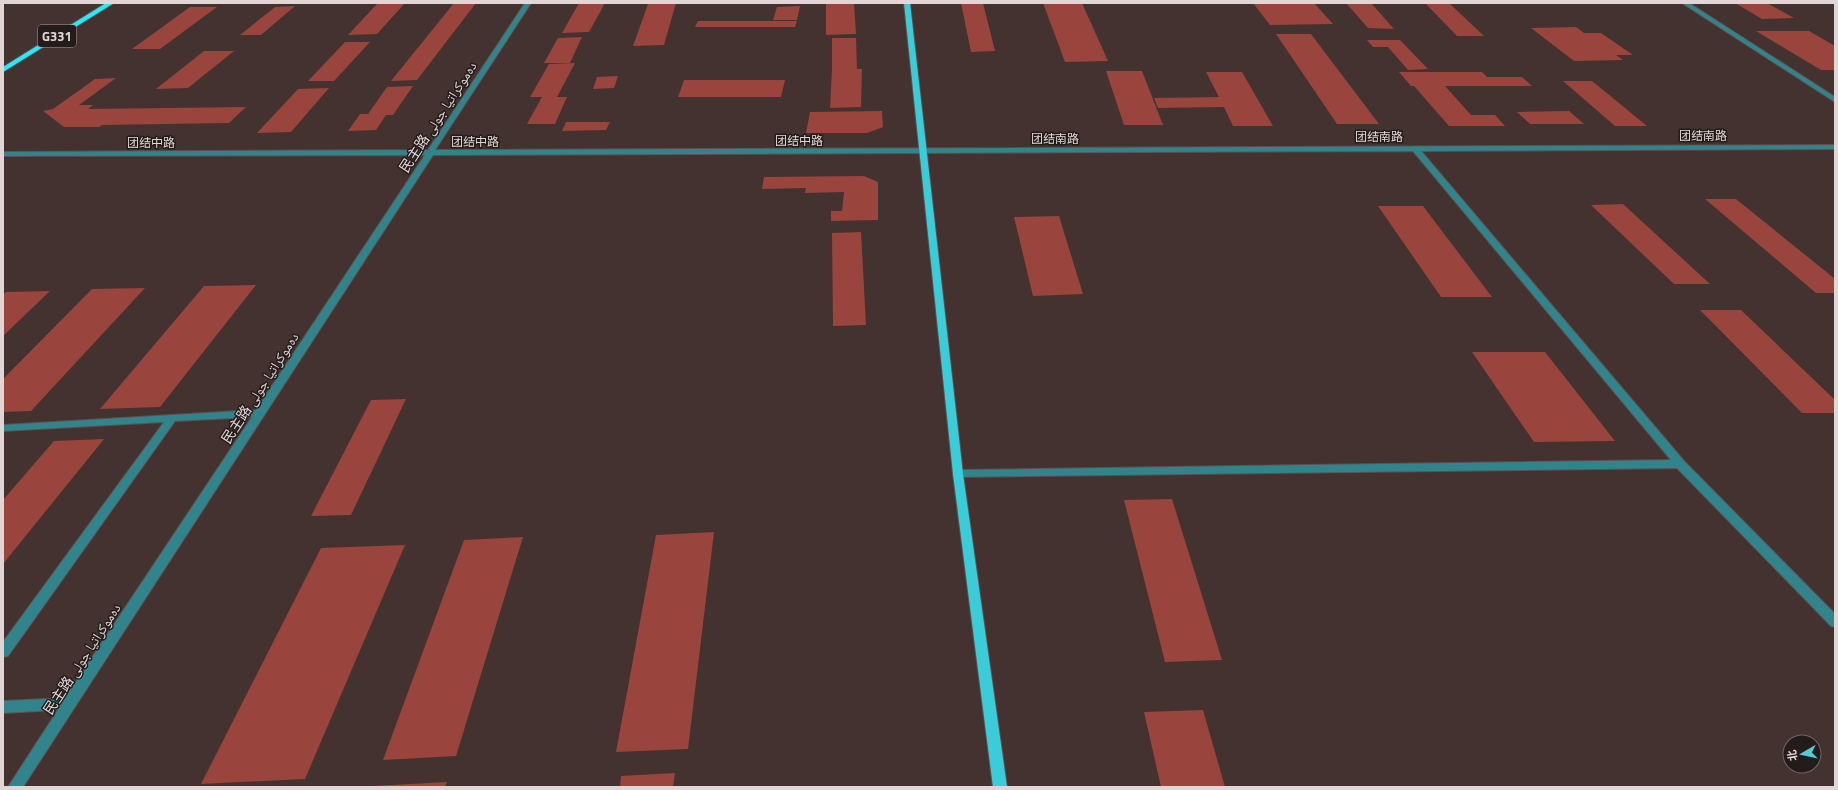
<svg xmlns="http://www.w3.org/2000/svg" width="1838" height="790" font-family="'Titillium Web','Noto Naskh Arabic','Noto Sans SC',sans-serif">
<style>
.building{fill:#99443c}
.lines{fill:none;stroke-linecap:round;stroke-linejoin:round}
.minor-casing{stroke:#5f504d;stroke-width:2}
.major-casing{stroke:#5f504d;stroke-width:2}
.highway-casing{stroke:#5f504d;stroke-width:2}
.minor{fill:#32848c;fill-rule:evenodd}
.major{fill:#3accd9;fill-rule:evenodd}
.highway{fill:#27e9f9;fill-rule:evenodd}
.labels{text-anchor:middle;stroke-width:3;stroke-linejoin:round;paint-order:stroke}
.far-street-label{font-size:12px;fill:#e1d6d5;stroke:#241c1b}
.shield{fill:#241c1b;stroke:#a89e9d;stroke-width:1}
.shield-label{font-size:13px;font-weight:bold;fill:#e1d6d5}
.street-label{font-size:14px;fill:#e1d6d5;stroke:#241c1b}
</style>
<rect width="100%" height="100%" fill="#43322f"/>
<!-- building -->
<g class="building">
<polygon points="405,3 377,34 348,35 377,4"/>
<polygon points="454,3 476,3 417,80 391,81"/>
<polygon points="579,3 605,3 589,32 562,33"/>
<polygon points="676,3 664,45 633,46 648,4"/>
<polygon points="826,3 854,3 856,34 826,35"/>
<polygon points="961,3 983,3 995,51 971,52"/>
<polygon points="1043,3 1082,3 1108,61 1065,62"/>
<polygon points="1253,3 1314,3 1333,24 1270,25"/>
<polygon points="1346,3 1371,3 1394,29 1368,28"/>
<polygon points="1425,3 1449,3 1484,36 1457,36"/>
<polygon points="1735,3 1767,3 1794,18 1762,19"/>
<polygon points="295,6 261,35 240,35 275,7"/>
<polygon points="800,6 797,20 773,20 777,7"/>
<polygon points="190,7 217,7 160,49 132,49"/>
<polygon points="698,21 797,21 795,27 695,27"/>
<polygon points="1576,27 1584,33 1601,33 1633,55 1616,55 1623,60 1574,61 1531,28"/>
<polygon points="1756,31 1809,31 1835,46 1835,70 1821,70"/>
<polygon points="1276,34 1311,34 1379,124 1337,124"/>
<polygon points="582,37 570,63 544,63 558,38"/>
<polygon points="832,38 856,38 857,69 862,69 861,107 830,108 832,69"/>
<polygon points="1367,40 1400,40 1428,69 1408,70 1388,47 1373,47"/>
<polygon points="345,42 370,42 334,81 308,81"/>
<polygon points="204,51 234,51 188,88 156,89"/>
<polygon points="575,63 557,97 567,97 555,124 527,124 542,97 530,97 549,64"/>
<polygon points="1106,71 1142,71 1163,125 1124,125"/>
<polygon points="1206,72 1242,72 1273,126 1233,126 1224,107 1158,108 1154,98 1219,97"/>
<polygon points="1399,72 1482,72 1487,77 1522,77 1532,86 1411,86"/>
<polygon points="618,76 614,88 593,89 597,77"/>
<polygon points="116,78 79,105 93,105 88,109 246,107 229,123 102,125 99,127 64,127 43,111 53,109 95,79"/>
<polygon points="684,80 785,80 781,97 678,97"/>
<polygon points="1563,81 1592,81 1647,126 1615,126"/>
<polygon points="413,86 393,115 386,115 376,130 348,131 360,114 368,114 387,87"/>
<polygon points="1414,86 1445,86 1471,115 1495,115 1505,126 1449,126"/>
<polygon points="329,88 291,132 257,133 298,89"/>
<polygon points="882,111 883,127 867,133 806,133 810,112"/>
<polygon points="1569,111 1584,124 1530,124 1517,112"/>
<polygon points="566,122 610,122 606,130 562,131"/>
<polygon points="864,176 878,182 878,220 831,221 831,211 842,211 844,192 805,193 806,188 762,189 764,177"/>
<polygon points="1705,199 1736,199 1835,279 1835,293 1816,293"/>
<polygon points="1623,204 1710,284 1674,284 1591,205"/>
<polygon points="1378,206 1423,206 1492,297 1441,297"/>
<polygon points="1059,216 1083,294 1033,296 1014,217"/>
<polygon points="861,232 866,325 833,326 832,233"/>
<polygon points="256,285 160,407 100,409 204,286"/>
<polygon points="145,288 31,411 3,412 3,379 92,289"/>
<polygon points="50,291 3,336 3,295 6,292"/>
<polygon points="1700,310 1741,310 1835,400 1835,413 1802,413"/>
<polygon points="1472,352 1545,352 1615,441 1534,442"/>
<polygon points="406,399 351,515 311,516 371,400"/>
<polygon points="104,439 3,564 3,500 54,441"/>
<polygon points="1172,499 1222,660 1165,662 1124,500"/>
<polygon points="714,532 688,749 616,752 656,535"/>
<polygon points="523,537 456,756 383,760 464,540"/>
<polygon points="405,545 305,779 201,784 321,548"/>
<polygon points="1203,710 1225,787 1161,787 1144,712"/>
<polygon points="675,773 673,787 620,787 621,776"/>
<polygon points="447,782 445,787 373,787 373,786"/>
</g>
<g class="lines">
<!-- minor casing -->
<g class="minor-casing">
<g id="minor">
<polygon points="525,3 531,3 435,150 1835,145 1835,149 1421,151 1684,461 1835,614 1835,627 1831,626 1677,468 954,477 953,474 954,471 958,470 1671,460 1413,151 433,155 23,787 8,787 58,710 3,713 3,701 65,698 252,417 175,421 8,656 3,657 3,642 164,422 3,431 3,425 256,410 425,155 3,156 3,152 428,150"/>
<polygon points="1682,3 1689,3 1835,97 1835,102"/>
</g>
</g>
<!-- major casing -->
<g class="major-casing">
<polygon id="major" points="904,3 910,3 963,474 1007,787 993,787 953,474"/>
</g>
<!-- highway casing -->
<g class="highway-casing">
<polygon id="highway" points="106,3 114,3 3,72 3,67"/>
</g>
<!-- minor -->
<use href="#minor" class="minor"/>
<!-- major -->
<use href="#major" class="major"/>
<!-- highway -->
<use href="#highway" class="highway"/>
</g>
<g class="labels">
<!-- far-street labels -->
<g class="far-street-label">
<text x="1703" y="140">团结南路</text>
<text x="1379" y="141">团结南路</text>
<text x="1055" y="143">团结南路</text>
<text x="799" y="145">团结中路</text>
<text x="475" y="146">团结中路</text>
<text x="151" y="147">团结中路</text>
</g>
<!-- shield labels -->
<rect class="shield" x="38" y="25" width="38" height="22" rx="3"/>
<g class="shield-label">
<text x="57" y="41">G331</text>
</g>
<!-- street labels -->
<g class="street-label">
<text transform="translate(438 117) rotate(-57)" y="5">民主路 دەموكراتيا جولى</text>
<text transform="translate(260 388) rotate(-57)" y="5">民主路 دەموكراتيا جولى</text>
<text transform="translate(82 659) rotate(-57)" y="5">民主路 دەموكراتيا جولى</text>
</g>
</g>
<!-- border -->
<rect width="1838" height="790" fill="none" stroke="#e1d6d5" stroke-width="8"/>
<!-- north arrow -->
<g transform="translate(1802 754) rotate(261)"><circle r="19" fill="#241c1b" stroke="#706665"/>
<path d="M0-3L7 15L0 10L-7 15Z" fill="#52cbd7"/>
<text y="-6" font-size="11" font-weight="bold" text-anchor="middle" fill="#e1d6d5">北</text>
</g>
</svg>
